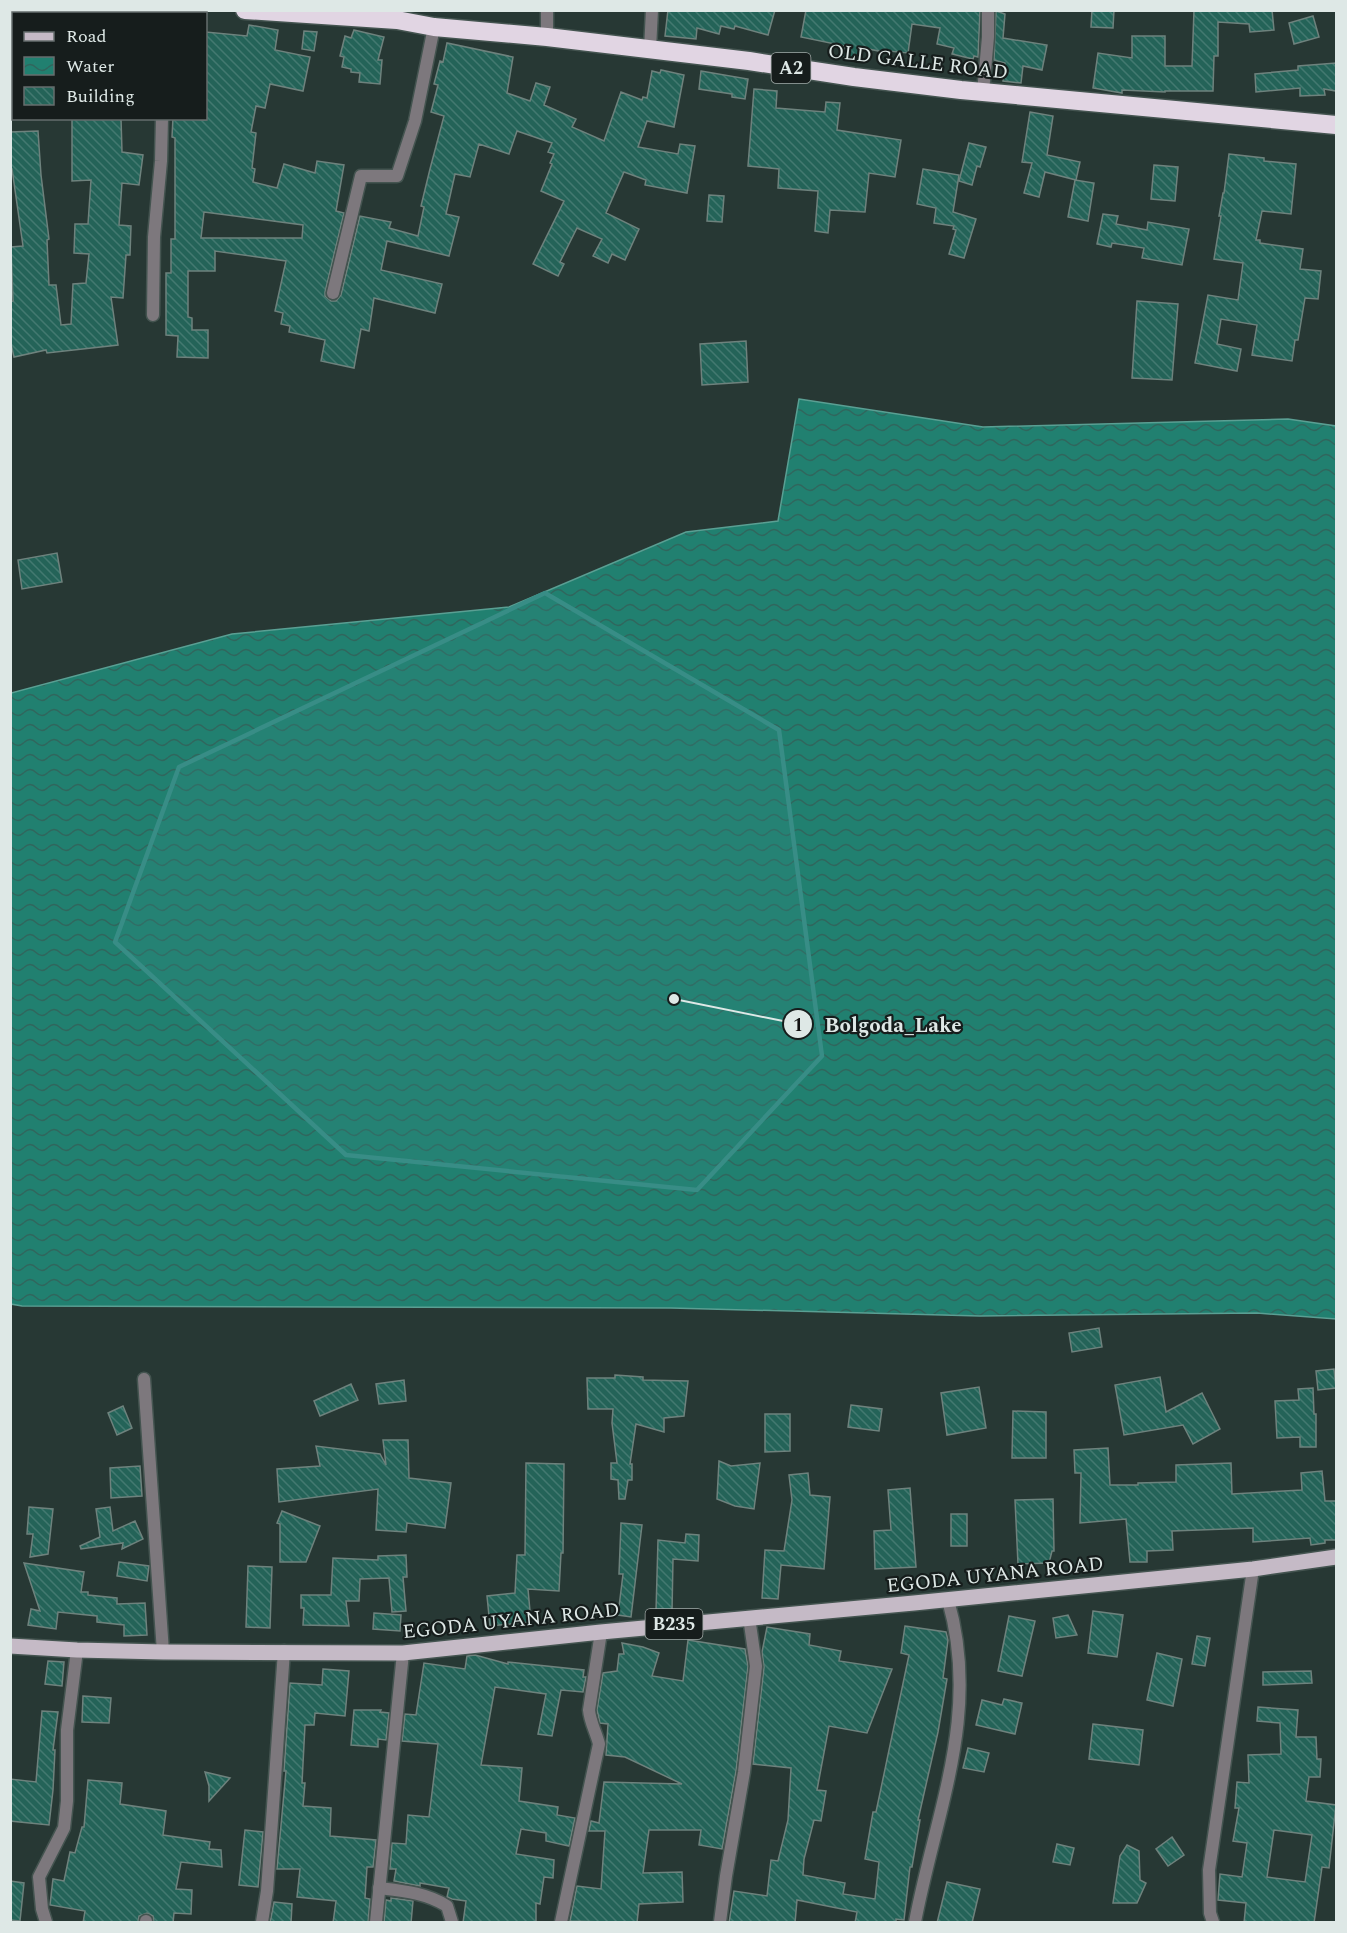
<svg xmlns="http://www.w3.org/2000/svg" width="1347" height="1933" font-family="Spectral,serif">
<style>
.water{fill:url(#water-waves);stroke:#5a9f93;stroke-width:1.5}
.building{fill:url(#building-back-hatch);stroke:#6e827d;stroke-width:1.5;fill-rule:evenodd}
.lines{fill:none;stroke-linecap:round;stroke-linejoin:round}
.street-casing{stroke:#445450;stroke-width:15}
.primary-casing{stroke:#445450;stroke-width:18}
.highway-casing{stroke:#445450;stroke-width:21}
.street{stroke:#7d787d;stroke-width:12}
.primary{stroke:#c5bac6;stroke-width:15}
.highway{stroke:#e1d5e3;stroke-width:18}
.marked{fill:#388d86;fill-opacity:0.2;stroke:#388d86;stroke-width:4.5;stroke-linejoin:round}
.labels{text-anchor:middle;stroke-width:4.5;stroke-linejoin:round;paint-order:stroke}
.shield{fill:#161d1c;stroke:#a2aba9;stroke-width:1.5}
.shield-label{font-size:18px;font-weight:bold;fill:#dee8e6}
.street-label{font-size:20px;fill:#dee8e6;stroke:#161d1c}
.leader{fill:none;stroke:#dee8e6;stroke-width:2}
.callout-dot{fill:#dee8e6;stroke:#161d1c;stroke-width:2}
.mark-label{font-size:18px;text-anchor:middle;font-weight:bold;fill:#111}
.callout-label{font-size:21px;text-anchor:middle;font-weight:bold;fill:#dee8e6;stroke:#161d1c;stroke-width:4.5;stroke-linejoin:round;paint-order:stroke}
</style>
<defs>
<pattern id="water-waves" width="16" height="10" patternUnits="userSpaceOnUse" patternTransform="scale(1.5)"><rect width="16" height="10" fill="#218070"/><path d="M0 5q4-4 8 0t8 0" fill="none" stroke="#30665d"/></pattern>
<pattern id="building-back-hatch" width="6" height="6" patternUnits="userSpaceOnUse" patternTransform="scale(1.5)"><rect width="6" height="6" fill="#246358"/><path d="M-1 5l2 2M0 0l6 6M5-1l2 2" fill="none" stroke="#437970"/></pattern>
</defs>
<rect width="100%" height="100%" fill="#273834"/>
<!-- water -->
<polygon class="water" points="799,399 983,427 1288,419 1336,426 1336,1319 1257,1313 980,1316 671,1308 22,1306 11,1304 11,693 232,634 509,607 686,532 778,521"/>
<!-- building -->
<g class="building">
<polygon points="668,10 775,10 768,35 735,26 734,29 721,26 719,34 697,28 696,39 665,36"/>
<polygon points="806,10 980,10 978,57 974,56 973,59 952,54 954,48 937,44 940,28 912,24 908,53 889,51 889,53 863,48 861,60 843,57 845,46 801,37"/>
<polygon points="1092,10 1114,10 1113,28 1091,27"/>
<polygon points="1194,10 1272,10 1274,30 1250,32 1249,24 1218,22 1218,56 1214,56 1213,91 1165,91 1165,92 1122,90 1122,93 1093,88 1098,53 1132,58 1132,36 1165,36 1165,66 1192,66"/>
<polygon points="996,11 1005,14 1003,38 1047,45 1042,70 1023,66 1021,83 1003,81 1005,63 994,60"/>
<polygon points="1313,16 1319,37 1294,44 1289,23"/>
<path d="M 249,25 L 278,30 L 275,50 L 310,57 L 303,91 L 270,84 L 265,108 L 256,106 L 251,132 L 256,133 L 252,168 L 255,169 L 253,182 L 277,188 L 284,164 L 315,173 L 317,161 L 344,165 L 336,211 L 344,213 L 325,292 L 325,296 L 331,301 L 336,301 L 341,295 L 360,216 L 391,222 L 389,228 L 418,236 L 424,207 L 421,206 L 430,169 L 444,116 L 431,112 L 438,85 L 434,84 L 440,61 L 443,62 L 447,43 L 513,57 L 507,93 L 530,101 L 536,83 L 550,87 L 544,105 L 576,119 L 572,127 L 604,141 L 621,92 L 642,100 L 643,97 L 647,98 L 652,71 L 660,73 L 661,70 L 684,75 L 674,127 L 647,121 L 638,147 L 678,154 L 680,144 L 695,146 L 687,193 L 645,185 L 646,180 L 624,172 L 606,213 L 639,229 L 625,260 L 612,254 L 608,263 L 593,256 L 602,239 L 577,228 L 560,262 L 564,264 L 558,276 L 533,264 L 564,201 L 541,191 L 552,164 L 550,163 L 554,154 L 548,152 L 552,143 L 517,131 L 509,154 L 479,144 L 470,177 L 455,174 L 446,214 L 459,217 L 449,256 L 387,241 L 381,270 L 442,284 L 435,313 L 374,298 L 369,331 L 361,329 L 354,368 L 321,361 L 325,340 L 289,332 L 290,326 L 281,324 L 283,313 L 275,311 L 286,261 L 215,251 L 215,271 L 188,271 L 188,317 L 192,318 L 192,330 L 208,330 L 208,358 L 177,357 L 178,336 L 166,335 L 166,273 L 171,273 L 171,239 L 175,239 L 175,138 L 172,137 L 173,118 L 206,120 L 206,32 L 247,36 ZM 204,212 L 303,225 L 302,238 L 201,238 Z"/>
<polygon points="354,30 384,37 378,60 382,60 380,84 359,82 360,73 351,72 351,69 342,67 344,57 340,56 345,36 351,38"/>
<polygon points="304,31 317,32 314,51 302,49"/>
<polygon points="1336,63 1336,91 1324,89 1325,95 1300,96 1300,88 1256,92 1255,74 1298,70 1298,66"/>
<polygon points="701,71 748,79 745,99 732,97 732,94 699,89"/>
<polygon points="754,89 777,91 776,108 825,112 826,102 840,103 837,130 901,140 895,177 869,173 865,212 830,210 828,233 815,231 818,191 778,188 779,169 748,166"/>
<polygon points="1030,112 1053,116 1047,155 1080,162 1076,180 1045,172 1039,197 1024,193 1032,163 1022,162"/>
<polygon points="121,118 122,152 143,155 139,185 122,183 119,225 131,226 130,255 126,255 123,298 111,297 118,345 47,353 46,350 14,357 10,340 10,302 13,301 11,247 23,246 12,169 10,169 10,132 38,131 41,175 49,239 47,240 49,285 56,285 61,325 71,324 73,284 86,283 89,254 74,253 75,224 88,224 91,180 72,181 72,119"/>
<polygon points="969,143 986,147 980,167 977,166 972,185 959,181"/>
<polygon points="1229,154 1264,158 1264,161 1296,164 1291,214 1262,211 1256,240 1260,240 1260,243 1303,249 1300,269 1321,271 1318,299 1305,298 1298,340 1295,340 1292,361 1252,355 1257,325 1221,319 1217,344 1241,349 1237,371 1195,363 1208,295 1238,300 1243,263 1214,259 1221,216 1219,216 1223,193 1224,193"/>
<polygon points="1154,165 1178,167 1175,201 1151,199"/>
<polygon points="923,169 959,175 953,212 976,219 964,258 949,254 956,230 953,229 954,226 934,223 936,208 917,204"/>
<polygon points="1075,180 1094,183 1088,221 1068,217"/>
<polygon points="709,195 724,196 722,222 707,221"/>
<polygon points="1103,214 1118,216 1116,224 1147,230 1148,222 1189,229 1182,265 1142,258 1144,248 1112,243 1111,247 1097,244"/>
<polygon points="1137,301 1178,304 1172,380 1132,378"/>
<polygon points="746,341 748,382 702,385 700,344"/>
<polygon points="57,553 62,582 22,589 18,560"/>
<polygon points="1099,1328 1102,1347 1072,1352 1069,1333"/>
<polygon points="1334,1369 1336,1388 1318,1390 1316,1371"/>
<polygon points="615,1375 643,1377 643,1380 688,1381 684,1416 664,1418 664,1432 636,1424 630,1464 632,1464 632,1480 628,1480 625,1499 619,1499 618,1480 611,1479 611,1463 617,1463 612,1423 613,1409 588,1409 587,1378 615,1378"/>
<polygon points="1160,1377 1166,1412 1202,1393 1220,1429 1193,1444 1183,1425 1124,1435 1115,1385"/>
<polygon points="404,1380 406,1401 379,1404 376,1384"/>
<polygon points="351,1384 358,1400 320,1416 314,1401"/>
<polygon points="979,1387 986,1428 947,1435 941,1393"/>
<polygon points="1313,1388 1314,1414 1316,1414 1316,1447 1300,1447 1300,1437 1277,1438 1275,1401 1299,1400 1298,1389"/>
<polygon points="851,1405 882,1409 879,1431 848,1427"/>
<polygon points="123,1406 132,1428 117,1435 108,1413"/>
<polygon points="1013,1411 1046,1412 1046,1458 1012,1458"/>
<polygon points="765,1414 790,1414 790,1451 765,1452"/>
<polygon points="383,1440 408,1440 409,1478 451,1483 445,1528 407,1523 406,1532 376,1530 378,1489 279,1502 277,1469 320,1466 316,1446 380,1454 386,1465"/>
<polygon points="1108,1448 1110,1485 1138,1485 1138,1483 1176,1482 1176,1465 1231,1463 1232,1494 1302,1490 1301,1473 1322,1471 1325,1501 1336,1501 1336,1540 1325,1540 1325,1543 1311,1545 1310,1538 1253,1542 1253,1528 1172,1531 1173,1550 1147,1551 1147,1562 1130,1562 1126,1519 1080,1523 1081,1473 1075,1473 1074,1450"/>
<polygon points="719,1461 731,1466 760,1463 754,1509 735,1506 717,1499"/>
<polygon points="526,1463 564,1464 563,1553 561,1553 559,1591 528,1589 531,1622 490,1626 487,1596 515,1593 517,1555 525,1555"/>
<polygon points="140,1466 142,1496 111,1498 110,1468"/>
<polygon points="808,1473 810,1495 830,1497 824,1569 781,1565 778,1599 762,1598 765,1550 784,1551 792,1500 789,1475"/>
<polygon points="910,1488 916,1567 875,1569 874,1531 891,1530 888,1490"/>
<polygon points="1053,1499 1054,1551 1052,1551 1049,1563 1018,1564 1015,1500"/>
<polygon points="29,1507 53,1509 48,1554 30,1557 33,1534 27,1534"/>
<polygon points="110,1507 113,1531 135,1521 143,1539 122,1549 123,1543 81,1549 80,1546 100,1537 96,1509"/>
<polygon points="282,1511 320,1526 306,1562 280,1562 280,1524 277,1523"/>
<rect x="951" y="1514" width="16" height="32"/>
<polygon points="621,1523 642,1525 631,1617 618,1615 623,1574 619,1574"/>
<polygon points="686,1534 699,1535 698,1561 673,1559 672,1612 656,1611 658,1540 685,1543"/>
<polygon points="406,1555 407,1577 403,1577 406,1611 392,1612 389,1578 360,1579 359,1601 346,1601 349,1626 303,1625 304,1608 301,1608 301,1595 331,1595 333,1558 378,1560 378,1556"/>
<polygon points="119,1562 149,1566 147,1581 117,1576"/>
<polygon points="24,1563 84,1572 81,1592 88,1592 88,1595 117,1598 117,1604 145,1603 147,1635 124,1636 124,1625 97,1622 97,1616 58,1612 56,1629 28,1625 31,1609 40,1611"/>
<polygon points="248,1566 272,1567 270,1628 246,1627"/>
<polygon points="1093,1611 1123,1615 1117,1657 1088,1653"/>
<polygon points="374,1613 401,1615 400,1631 373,1629"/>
<polygon points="1068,1615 1077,1635 1056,1638 1053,1618"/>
<polygon points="1009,1616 1035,1621 1022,1676 998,1671"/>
<polygon points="905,1626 946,1632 948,1640 943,1678 947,1679 938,1732 918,1820 920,1820 912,1867 910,1867 904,1920 896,1919 896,1923 855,1923 857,1912 797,1900 795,1923 729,1923 734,1891 767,1896 771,1860 778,1861 788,1820 791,1768 753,1764 764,1667 762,1652 767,1627 810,1634 809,1645 841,1651 839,1661 892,1669 867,1733 829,1726 817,1790 826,1791 821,1821 814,1820 804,1859 803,1875 845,1883 843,1894 875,1899 879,1862 865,1859 873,1812 876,1812 909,1655 901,1653"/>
<polygon points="1197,1636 1210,1638 1205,1666 1192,1664"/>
<polygon points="688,1640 745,1649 748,1666 736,1771 722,1849 699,1845 701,1830 649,1830 643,1873 682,1872 683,1902 639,1904 637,1923 570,1921 577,1886 601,1889 605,1831 589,1831 591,1821 599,1823 604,1782 682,1784 625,1757 606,1755 608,1724 600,1723 597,1710 603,1673 617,1671 619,1654 624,1654 622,1643 643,1647 659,1653 652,1676 683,1681"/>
<polygon points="1157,1653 1182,1659 1173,1706 1147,1700"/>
<polygon points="475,1655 508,1664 508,1662 584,1670 583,1677 586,1677 583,1692 561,1690 552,1736 538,1734 546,1694 495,1687 481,1765 522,1768 519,1801 558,1807 557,1815 575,1818 569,1846 546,1841 546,1833 521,1829 516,1854 554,1860 553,1878 544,1877 540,1904 536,1903 536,1923 463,1923 466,1901 452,1899 447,1897 449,1888 420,1883 420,1886 394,1881 396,1869 390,1869 392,1843 406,1844 408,1815 429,1817 438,1744 402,1741 405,1714 416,1715 424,1663 465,1669 467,1656"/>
<polygon points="48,1661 64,1662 62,1686 45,1684"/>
<polygon points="323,1669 349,1671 345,1716 315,1713 314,1725 305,1725 302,1783 305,1783 303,1806 331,1808 330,1836 376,1840 373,1867 367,1867 365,1898 370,1899 368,1923 333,1923 336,1901 297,1897 300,1869 277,1869 286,1771 284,1771 290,1683 322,1685"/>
<polygon points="1311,1671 1312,1683 1263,1685 1263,1672"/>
<polygon points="83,1696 111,1698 109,1723 82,1722"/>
<polygon points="1004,1699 1022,1703 1015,1734 976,1725 982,1700 1002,1705"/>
<path d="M 1258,1707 L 1298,1710 L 1296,1737 L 1316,1737 L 1317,1759 L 1321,1759 L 1320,1777 L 1309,1777 L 1306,1801 L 1336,1805 L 1329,1868 L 1322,1867 L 1314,1923 L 1244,1923 L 1246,1903 L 1218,1900 L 1220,1874 L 1242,1877 L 1247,1843 L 1233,1841 L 1239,1808 L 1235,1808 L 1237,1782 L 1249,1783 L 1248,1755 L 1281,1754 L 1280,1723 L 1257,1721 ZM 1274,1830 L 1312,1835 L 1305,1882 L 1267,1877 Z"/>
<polygon points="354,1710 381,1710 380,1712 389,1713 386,1740 378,1739 378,1747 351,1745"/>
<polygon points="42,1711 58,1712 53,1750 55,1750 53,1790 49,1825 10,1821 10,1779 36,1782"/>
<polygon points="1093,1724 1143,1730 1139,1765 1089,1759"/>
<polygon points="968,1748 989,1753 984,1772 963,1768"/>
<polygon points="205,1772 230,1778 209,1801 209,1786"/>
<polygon points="88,1780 122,1783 120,1804 166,1811 163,1835 210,1842 209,1849 221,1850 222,1867 181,1862 176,1889 192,1890 191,1914 174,1913 173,1923 154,1923 153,1916 147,1913 139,1916 138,1923 83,1923 85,1911 50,1905 53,1879 64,1881 70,1852 75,1853 82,1827 84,1827"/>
<polygon points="245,1830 263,1832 258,1887 239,1885"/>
<polygon points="1172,1837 1184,1855 1168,1866 1156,1849"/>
<polygon points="1057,1844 1074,1848 1070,1865 1053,1862"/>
<polygon points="1127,1845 1139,1851 1140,1880 1146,1883 1137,1903 1113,1903 1120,1856"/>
<polygon points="10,1881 24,1883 20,1921 10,1920"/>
<polygon points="947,1882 980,1889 972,1923 937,1923"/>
<polygon points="391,1898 413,1901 411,1923 384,1923 386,1900 391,1901"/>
<polygon points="274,1902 292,1904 291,1923 270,1923"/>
</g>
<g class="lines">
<!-- street casing -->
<g class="street-casing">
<g id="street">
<polyline points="167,14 167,10"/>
<polyline points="547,37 547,10"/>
<polyline points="650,49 652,10"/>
<polyline points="983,92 988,37 988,10"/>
<polyline points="333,293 361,176 397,176 415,121 434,27"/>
<polyline points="153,315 154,237 161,161 162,118"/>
<polyline points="144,1379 163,1652"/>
<path d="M 379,1888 C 404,1891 426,1893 447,1906 L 452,1922"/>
<polyline points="46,1922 42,1909 39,1877 64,1828 67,1801 67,1730 77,1650"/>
<polyline points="146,1922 146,1921"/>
<polyline points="262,1922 267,1891 284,1651"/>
<polyline points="376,1922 403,1653"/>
<path d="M 561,1922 L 599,1744 C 596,1732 590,1722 589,1710 L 601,1632"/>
<polyline points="720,1922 726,1876 744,1772 756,1666 749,1617"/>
<path d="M 915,1922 C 936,1811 981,1714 948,1600"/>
<polyline points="1213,1922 1210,1913 1209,1870 1253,1569"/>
</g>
</g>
<!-- primary casing -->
<g class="primary-casing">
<polyline id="primary" points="10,1646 77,1650 163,1652 403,1653 601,1632 914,1603 1253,1569 1336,1557"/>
</g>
<!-- highway casing -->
<g class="highway-casing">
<polyline id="highway" points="245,10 397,20 434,27 547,37 749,61 854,77 961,90 1336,125"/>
</g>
<!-- street -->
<use href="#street" class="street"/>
<!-- primary -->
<use href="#primary" class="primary"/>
<!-- highway -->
<use href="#highway" class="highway"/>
</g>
<!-- marked area -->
<path class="marked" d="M 545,593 L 779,730 L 822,1056 L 697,1190 L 346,1155 L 115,942 L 179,767 Z"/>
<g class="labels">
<!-- shield labels -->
<g class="shield">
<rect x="771.5" y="53" width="39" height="30" rx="4.5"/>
<rect x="645.5" y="1609" width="57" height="30" rx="4.5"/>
</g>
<g class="shield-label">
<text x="791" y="74">A2</text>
<text x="674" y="1630">B235</text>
</g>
<!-- street labels -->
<g class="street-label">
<text transform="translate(918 61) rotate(7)" y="7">OLD GALLE ROAD</text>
<text transform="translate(995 1574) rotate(-6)" y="7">EGODA UYANA ROAD</text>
<text transform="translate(511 1620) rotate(-6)" y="7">EGODA UYANA ROAD</text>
</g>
</g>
<!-- callouts -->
<path class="leader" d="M674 999L798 1024"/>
<g class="callout-dot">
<circle cx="674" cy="999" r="6"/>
<circle cx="798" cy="1024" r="15"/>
</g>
<g class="mark-label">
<text x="798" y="1031">1</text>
</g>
<g class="callout-label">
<text x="893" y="1032">Bolgoda_Lake</text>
</g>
<!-- border -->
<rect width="1347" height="1933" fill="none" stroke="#dee8e6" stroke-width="24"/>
<!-- legend -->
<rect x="12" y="12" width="195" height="108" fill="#161d1c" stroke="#666e6d" stroke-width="1.5"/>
<rect x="24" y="32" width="30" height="9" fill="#c5bac6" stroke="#666e6d" stroke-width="1.5"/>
<text x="66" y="42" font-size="18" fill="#dee8e6">Road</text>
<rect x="24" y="57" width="30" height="18" fill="url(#water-waves)" stroke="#666e6d" stroke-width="1.5"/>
<text x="66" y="72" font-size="18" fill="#dee8e6">Water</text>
<rect x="24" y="87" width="30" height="18" fill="url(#building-back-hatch)" stroke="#666e6d" stroke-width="1.5"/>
<text x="66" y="102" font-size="18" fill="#dee8e6">Building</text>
</svg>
